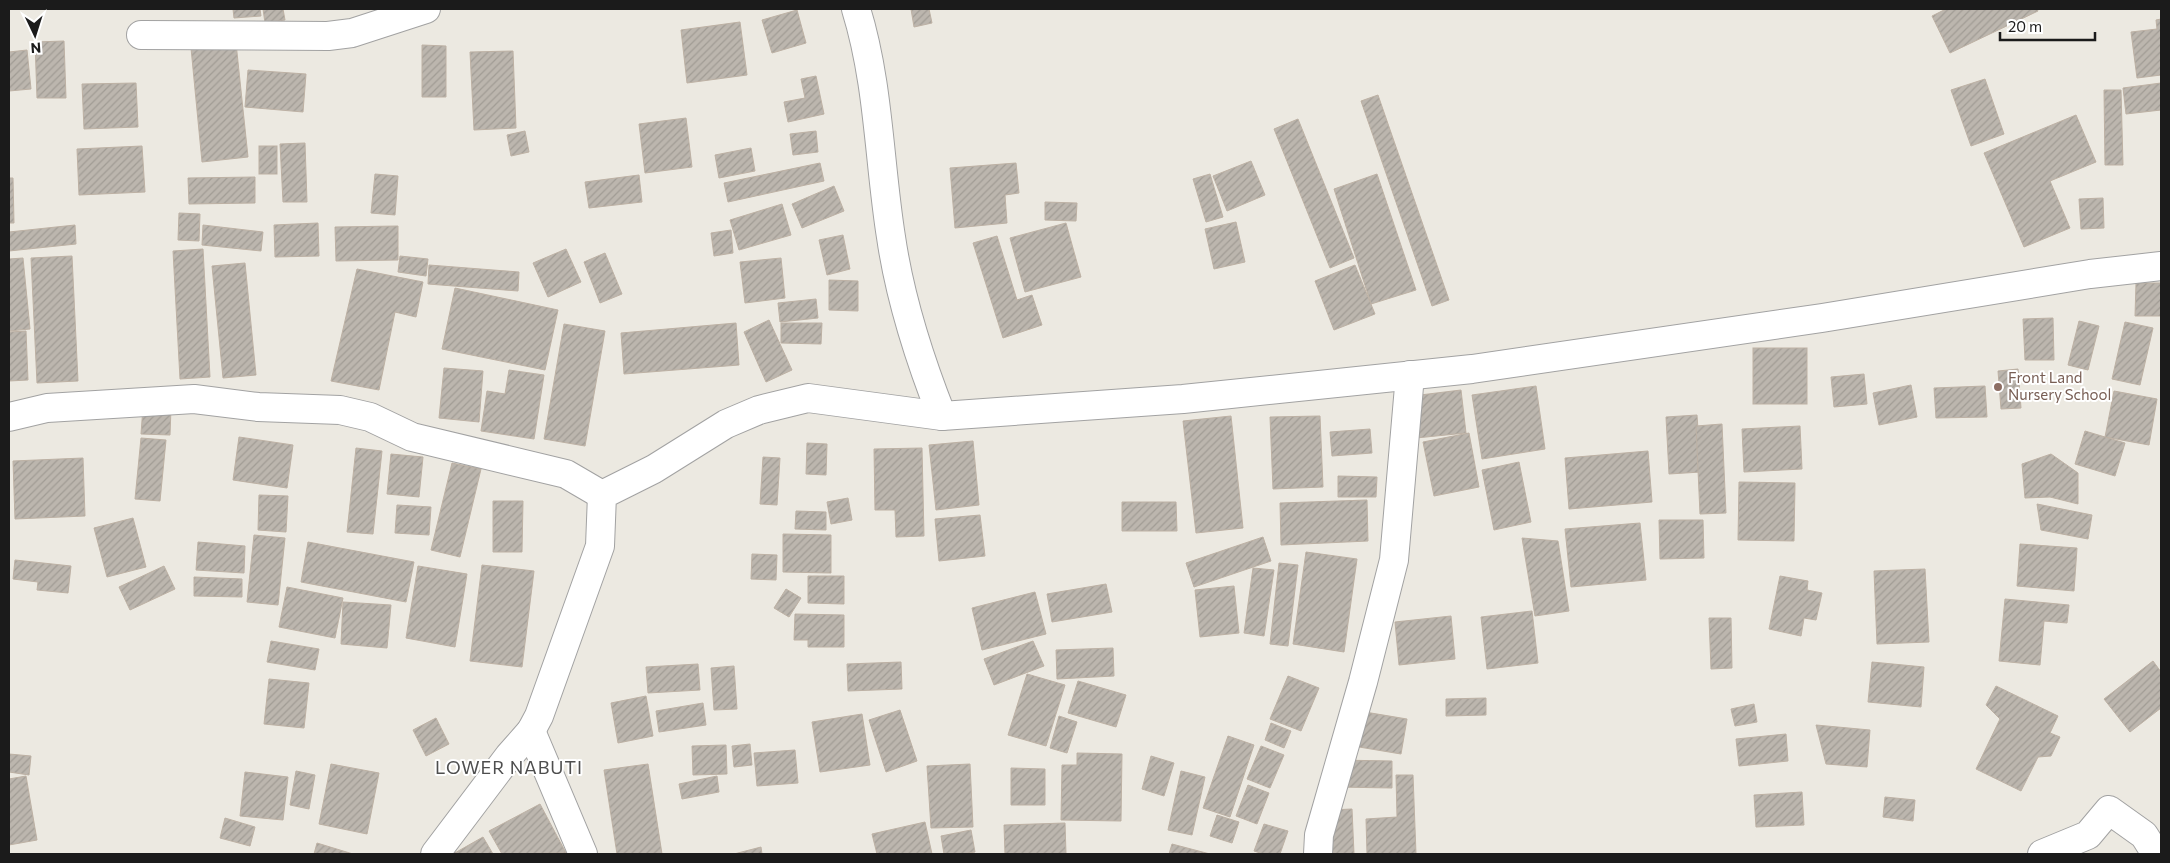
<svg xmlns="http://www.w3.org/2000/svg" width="2170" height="863" font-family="Commissioner,sans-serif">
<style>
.building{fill:url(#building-hatch);stroke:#bdb1a4}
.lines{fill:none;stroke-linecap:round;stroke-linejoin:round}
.minor-casing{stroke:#a2a2a2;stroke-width:30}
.minor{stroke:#fff;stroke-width:28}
.education-dot{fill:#8d6e63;stroke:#fff;stroke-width:2}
.labels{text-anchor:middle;stroke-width:4;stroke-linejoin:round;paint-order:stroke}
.education-label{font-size:15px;fill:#785e54;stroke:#fff;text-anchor:start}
.quarter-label{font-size:18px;letter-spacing:1px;fill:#4e4e4e;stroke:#fff}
</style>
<defs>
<pattern id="building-hatch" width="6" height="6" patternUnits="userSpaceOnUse" patternTransform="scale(1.25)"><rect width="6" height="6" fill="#bcb6ae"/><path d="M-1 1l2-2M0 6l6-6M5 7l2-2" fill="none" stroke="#a19c95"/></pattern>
</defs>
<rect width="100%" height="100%" fill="#ece9e1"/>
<!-- building -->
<g class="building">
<polygon points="233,9 260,9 261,16 234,18"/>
<polygon points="263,9 283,9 285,20 265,23"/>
<polygon points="911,9 929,9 932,23 914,27"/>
<polygon points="1946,9 2037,9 2038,11 1950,53 1932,16"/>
<polygon points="797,10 806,43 772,53 762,20"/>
<polygon points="2161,19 2161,75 2137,78 2131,32 2157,29 2156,20"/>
<polygon points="740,22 747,75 687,83 681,30"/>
<polygon points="64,41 66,98 37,98 35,42"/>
<polygon points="236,43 248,157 202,162 191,48"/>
<polygon points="422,45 446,46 446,97 422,97"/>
<polygon points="27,50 31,89 9,91 9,52"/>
<polygon points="513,51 516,128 474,130 470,52"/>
<polygon points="248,70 306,74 303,112 245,107"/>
<polygon points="816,76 824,114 788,122 784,102 805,98 801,79"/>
<polygon points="1985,79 2004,134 1971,146 1951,90"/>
<polygon points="136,83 138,127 84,129 82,84"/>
<polygon points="2161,83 2161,110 2126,114 2123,88"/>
<polygon points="2104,90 2121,90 2123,165 2105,165"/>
<polygon points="1378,95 1449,300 1432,306 1361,101"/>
<polygon points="2076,115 2096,162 2050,181 2070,228 2024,247 1984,153"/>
<polygon points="686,118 692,167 645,173 639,124"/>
<polygon points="1298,119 1354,258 1330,268 1274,129"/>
<polygon points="525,131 529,152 511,156 507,135"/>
<polygon points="816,131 818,152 793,155 790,134"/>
<polygon points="305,143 307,202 283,202 280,144"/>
<polygon points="142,146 145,192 79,195 77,149"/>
<rect x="259" y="146" width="18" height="28"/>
<polygon points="751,148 755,171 719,178 715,155"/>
<polygon points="1251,161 1265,195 1227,211 1213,176"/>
<polygon points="820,163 824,181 728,202 724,183"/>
<polygon points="1016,163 1019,193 1005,195 1007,223 955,228 950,168"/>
<polygon points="375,174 398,176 395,215 371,213"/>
<polygon points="1210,174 1223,217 1206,222 1193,179"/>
<polygon points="1377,174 1416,290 1371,304 1334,189"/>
<polygon points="639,175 642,202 589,208 585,182"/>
<polygon points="255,177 255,203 189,204 188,178"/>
<polygon points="9,178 13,178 14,223 9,223"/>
<polygon points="834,186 844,211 802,228 792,204"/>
<polygon points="2103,198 2104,228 2081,229 2079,199"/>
<polygon points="1045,202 1077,203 1076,221 1045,220"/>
<polygon points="782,204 791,235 739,250 730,220"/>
<polygon points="179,213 200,214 199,241 178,240"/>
<polygon points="1236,222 1245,262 1214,269 1205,229"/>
<polygon points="318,223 319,256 275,257 274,225"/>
<polygon points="1066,223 1081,277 1025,292 1010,238"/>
<polygon points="75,225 76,244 9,251 9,232"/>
<polygon points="203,225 263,232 261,251 202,245"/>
<polygon points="398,226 398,260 336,261 335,227"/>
<polygon points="731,230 733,253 714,256 711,233"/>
<polygon points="843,235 850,269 827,275 819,240"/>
<polygon points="997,236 1017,300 1032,295 1042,325 1003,338 973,243"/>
<polygon points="203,249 210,377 180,379 173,251"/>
<polygon points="566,249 581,282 548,297 533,263"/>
<polygon points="605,253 622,294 600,303 584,262"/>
<polygon points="72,256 78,381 37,383 31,258"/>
<polygon points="400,256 428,259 426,276 398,272"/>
<polygon points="23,258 30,329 9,331 9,259"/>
<polygon points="781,258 785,298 745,303 740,262"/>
<polygon points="245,263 256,375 223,378 212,266"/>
<polygon points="429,265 519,272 518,291 428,284"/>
<polygon points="1355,265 1375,314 1334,330 1315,281"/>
<polygon points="357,269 423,282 416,317 395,312 379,390 331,381"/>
<polygon points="829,280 858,281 858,311 829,310"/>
<polygon points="2136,283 2161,283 2161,316 2135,316"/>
<polygon points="455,288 558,310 545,370 442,349"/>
<polygon points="816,299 818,318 780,322 778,303"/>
<polygon points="2053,318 2054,360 2025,360 2023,319"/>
<polygon points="769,320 792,370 766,382 744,332"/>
<polygon points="2079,321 2099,326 2088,370 2068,365"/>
<polygon points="2125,322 2153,328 2140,385 2112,379"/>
<polygon points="736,323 739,365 624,374 621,333"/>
<polygon points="781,323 822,323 821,344 781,343"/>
<polygon points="564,324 605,331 585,446 544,439"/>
<polygon points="26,331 28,380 9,381 9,332"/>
<rect x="1753" y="348" width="54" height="56"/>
<polygon points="444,368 483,371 479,422 439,418"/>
<polygon points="2018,369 2021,408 2001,409 1998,371"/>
<polygon points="509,370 544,375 534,439 481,431 487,391 505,394"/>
<polygon points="1864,374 1867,404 1834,407 1831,377"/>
<polygon points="1911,385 1917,417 1879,425 1873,393"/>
<polygon points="1536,386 1545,449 1482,459 1472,395"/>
<polygon points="1985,386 1987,417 1936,418 1934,388"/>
<polygon points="1461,390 1466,433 1416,438 1412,396"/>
<polygon points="2114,391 2157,399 2149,445 2105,437"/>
<polygon points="143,407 171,408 170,435 141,434"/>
<polygon points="1697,415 1701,472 1669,474 1666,417"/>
<polygon points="1231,416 1243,528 1196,533 1183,421"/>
<polygon points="1320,416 1323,487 1273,489 1270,417"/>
<polygon points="1722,424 1726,513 1700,514 1696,426"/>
<polygon points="1800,426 1802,469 1744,472 1742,429"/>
<polygon points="1370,429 1372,453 1332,456 1330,432"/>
<polygon points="2085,431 2125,443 2115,476 2075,464"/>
<polygon points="1469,433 1479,487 1434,496 1423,442"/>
<polygon points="239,437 293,445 287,488 233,480"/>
<polygon points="141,438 166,440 160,501 135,499"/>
<polygon points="973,441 979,505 936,510 929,445"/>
<polygon points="807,443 827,444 826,475 806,474"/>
<polygon points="356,448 382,451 373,534 347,532"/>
<polygon points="922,448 924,536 896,537 895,510 875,510 874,449"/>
<polygon points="1648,451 1652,502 1569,509 1565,458"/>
<polygon points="391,454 423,457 419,497 387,494"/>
<polygon points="2051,454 2078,473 2078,504 2050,497 2025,498 2022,464"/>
<polygon points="763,457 780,458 777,505 760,504"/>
<polygon points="83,458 85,516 15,519 13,461"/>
<polygon points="1519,462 1531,522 1494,530 1482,470"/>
<polygon points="452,463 481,469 460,557 431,550"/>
<polygon points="1338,476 1377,477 1376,497 1338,497"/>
<polygon points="1739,482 1795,483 1794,541 1738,540"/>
<polygon points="259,495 288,496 286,532 258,530"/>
<polygon points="848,498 852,520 831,524 827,502"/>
<polygon points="1367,500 1368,541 1281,545 1280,503"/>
<polygon points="493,501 523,501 522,552 493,552"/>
<polygon points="1122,502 1176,502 1177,531 1122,531"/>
<polygon points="2037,504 2092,515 2088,539 2041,530"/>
<polygon points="397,505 431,507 429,535 395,533"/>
<polygon points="796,511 826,512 826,530 795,529"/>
<polygon points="980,515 985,556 939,561 935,519"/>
<polygon points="133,518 146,567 107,577 94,528"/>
<polygon points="1659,520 1703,520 1704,558 1660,559"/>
<polygon points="1640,523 1646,580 1571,587 1565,529"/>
<polygon points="783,534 831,535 831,573 783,572"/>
<polygon points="254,535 285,538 278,605 247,602"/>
<polygon points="1263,537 1271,561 1194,587 1186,563"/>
<polygon points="1522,538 1558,541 1569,611 1535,616"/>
<polygon points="198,542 245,546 244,573 196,570"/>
<polygon points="308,542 414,562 406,602 301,582"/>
<polygon points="2020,544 2077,548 2074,591 2017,586"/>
<polygon points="1306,552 1357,559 1344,652 1293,644"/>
<polygon points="752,554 777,555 776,580 751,579"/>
<polygon points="15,560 71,566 68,593 37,590 38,582 13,579"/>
<polygon points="1279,563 1298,565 1288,646 1270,644"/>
<polygon points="482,565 534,571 522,667 470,661"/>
<polygon points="164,566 175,589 130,610 119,587"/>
<polygon points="418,566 467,574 455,647 406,638"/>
<polygon points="1253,568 1274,570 1264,636 1244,633"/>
<polygon points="1925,569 1929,642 1877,644 1874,571"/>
<polygon points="808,576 844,576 844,604 808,603"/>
<polygon points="1780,576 1808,581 1807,590 1822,593 1816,620 1804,618 1801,636 1769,629"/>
<polygon points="194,577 242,579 242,597 194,596"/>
<polygon points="1106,584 1112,612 1052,622 1047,594"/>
<polygon points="1234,586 1239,633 1200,637 1195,590"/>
<polygon points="287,587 343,598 335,638 279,627"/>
<polygon points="786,589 801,598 789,617 774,608"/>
<polygon points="1035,592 1046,634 982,650 972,608"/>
<polygon points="2005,599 2069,605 2067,623 2044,621 2040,665 1999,661"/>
<polygon points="343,602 391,605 387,648 341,644"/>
<polygon points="1532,611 1538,663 1487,669 1481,617"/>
<polygon points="795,614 844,615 844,647 808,647 808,640 794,640"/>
<polygon points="1451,616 1455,659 1399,665 1395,622"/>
<polygon points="1709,618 1731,618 1732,668 1711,669"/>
<polygon points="271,641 319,649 315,670 267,662"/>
<polygon points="1033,641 1044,666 994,685 984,659"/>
<polygon points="1113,648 1114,676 1057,679 1056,650"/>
<polygon points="2153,661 2161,672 2161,708 2130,732 2104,699"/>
<polygon points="901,662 902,689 848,691 847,664"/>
<polygon points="1872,662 1924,667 1921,707 1868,702"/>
<polygon points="698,664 700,690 648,693 646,667"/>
<polygon points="734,666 737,709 714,710 711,668"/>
<polygon points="1027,674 1065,685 1046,746 1008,735"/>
<polygon points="1288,676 1319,688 1301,731 1270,719"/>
<polygon points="269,679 309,683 304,728 264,724"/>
<polygon points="1078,681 1126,695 1116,727 1068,713"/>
<polygon points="1996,686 2058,716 2050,733 2060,737 2051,756 2038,757 2021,791 1976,769 2000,719 1986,705"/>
<polygon points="646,696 653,736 618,743 611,703"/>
<polygon points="1486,698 1486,715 1446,716 1446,699"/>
<polygon points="703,703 706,725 659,732 656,711"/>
<polygon points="1754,704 1757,722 1735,726 1731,709"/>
<polygon points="900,710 917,761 886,772 869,720"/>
<polygon points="1359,711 1407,719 1401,754 1353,746"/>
<polygon points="862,714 870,765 820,772 812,722"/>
<polygon points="1059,716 1077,722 1067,753 1050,748"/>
<polygon points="436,718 449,744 426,756 413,730"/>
<polygon points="1271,723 1291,731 1284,748 1265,740"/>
<polygon points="1816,725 1870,730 1867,767 1826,764"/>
<polygon points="1786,734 1788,761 1739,766 1736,739"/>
<polygon points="1228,736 1254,745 1230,817 1203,808"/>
<polygon points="750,744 752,765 734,767 732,746"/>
<polygon points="726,745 727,774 693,775 692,746"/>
<polygon points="1261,746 1284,755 1270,788 1247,779"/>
<polygon points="795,750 798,783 757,786 754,753"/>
<polygon points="1077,753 1122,754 1121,821 1061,820 1062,765 1077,765"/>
<polygon points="9,754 31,756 29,775 9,772"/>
<polygon points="1151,756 1174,763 1164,796 1142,789"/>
<polygon points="1337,760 1392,761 1392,788 1337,787"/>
<polygon points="331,764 379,773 367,834 319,824"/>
<polygon points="648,764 662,854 617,854 604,770"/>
<polygon points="970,764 973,827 931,828 927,766"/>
<polygon points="1011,768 1045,769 1045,805 1011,805"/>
<polygon points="296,771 315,775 309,809 290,805"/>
<polygon points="1181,771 1205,777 1192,835 1168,830"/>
<polygon points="245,772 288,777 283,820 240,816"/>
<polygon points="1396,775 1413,775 1416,854 1367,854 1366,819 1397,817"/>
<polygon points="26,776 37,840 9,845 9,779"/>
<polygon points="717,776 719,792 682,799 679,784"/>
<polygon points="1248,785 1269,793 1257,824 1236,816"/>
<polygon points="1802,792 1804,825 1756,827 1754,795"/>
<polygon points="1885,797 1915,800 1913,821 1883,817"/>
<polygon points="540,804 566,853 502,854 489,831"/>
<polygon points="1352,809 1354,854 1332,854 1330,810"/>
<polygon points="1217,815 1239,822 1232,843 1210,836"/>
<polygon points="225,818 255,827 250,846 220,838"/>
<polygon points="925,822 932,854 877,854 872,834"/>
<polygon points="1065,823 1066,854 1005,854 1004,825"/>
<polygon points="1264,824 1288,831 1280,854 1263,854 1254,851"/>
<polygon points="971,830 975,852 963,854 944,854 941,836"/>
<polygon points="483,837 493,854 453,854"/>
<polygon points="317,843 353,854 314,854"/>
<polygon points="1172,844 1210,854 1169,854"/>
<polygon points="761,847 762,854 734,854"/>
</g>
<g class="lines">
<!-- minor casing -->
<g class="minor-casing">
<g id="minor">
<path d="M 856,9 C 879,83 879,162 891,237 C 900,299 919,358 942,416"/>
<polyline points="141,35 328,36 352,33 426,9"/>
<polyline points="9,417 47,408 194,399 258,407 340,410 370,417 412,437 566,474 602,495"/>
<polyline points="531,731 583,854"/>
<polyline points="435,854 509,756 531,731 539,716 600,546 602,495 654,469 726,424 759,410 808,398 942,416 1183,399 1472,369 1822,318 2090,274 2161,266"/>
<polyline points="1318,854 1319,835 1363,682 1394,560 1410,375"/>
<polyline points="2042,854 2088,835 2109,810 2144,835 2156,854"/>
</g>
</g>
<!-- minor -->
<use href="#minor" class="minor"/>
</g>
<!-- markers -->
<circle class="education-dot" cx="1998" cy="387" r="5"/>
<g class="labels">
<!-- education labels -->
<g class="education-label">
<text x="2008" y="383">Front Land<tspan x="2008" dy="17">Nursery School</tspan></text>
</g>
<!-- quarter labels -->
<g class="quarter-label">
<text x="509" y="774">LOWER NABUTI</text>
</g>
</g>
<!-- border -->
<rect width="2170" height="863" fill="none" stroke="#1b1b1b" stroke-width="20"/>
<!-- north arrow -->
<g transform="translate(35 35) rotate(176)" stroke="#ffffff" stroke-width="4" paint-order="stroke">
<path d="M0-4L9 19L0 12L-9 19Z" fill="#1b1b1b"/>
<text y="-8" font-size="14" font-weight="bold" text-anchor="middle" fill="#1b1b1b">N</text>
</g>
<!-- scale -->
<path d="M2000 32v8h95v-8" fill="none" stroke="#1b1b1b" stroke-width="2.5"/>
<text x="2008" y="32" font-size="15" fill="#1b1b1b" stroke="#ffffff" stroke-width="4" paint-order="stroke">20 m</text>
</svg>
